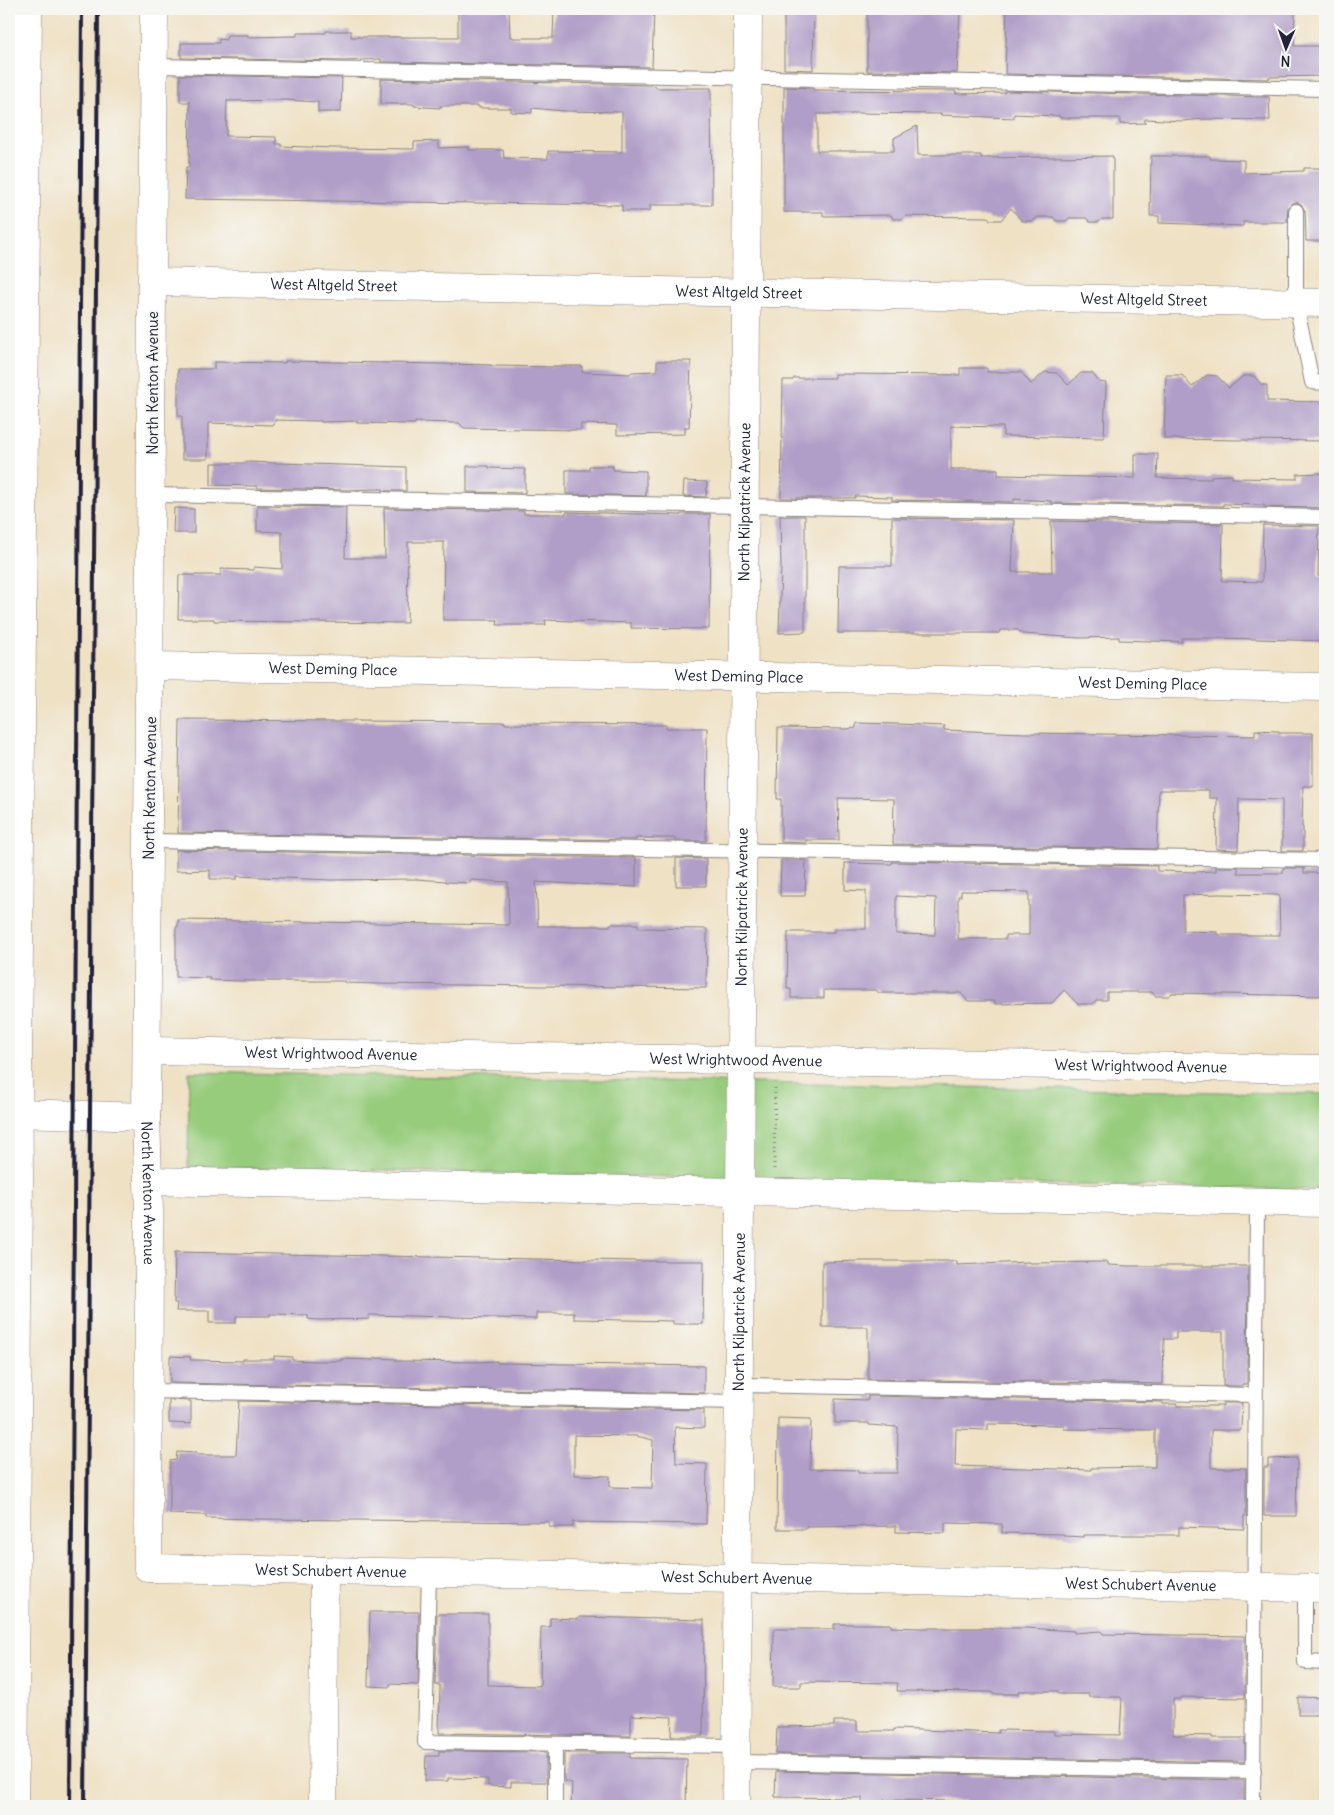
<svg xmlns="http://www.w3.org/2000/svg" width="1334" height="1815" font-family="Delius,sans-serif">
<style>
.green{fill:#97cc7d;stroke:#5c775c}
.building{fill:#b19ec8;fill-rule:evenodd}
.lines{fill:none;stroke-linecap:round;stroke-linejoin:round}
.lane-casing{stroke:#888280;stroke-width:16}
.street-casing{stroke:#888280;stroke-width:29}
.path{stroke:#888280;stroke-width:3;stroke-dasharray:1 4;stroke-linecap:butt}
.lane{stroke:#fff;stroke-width:14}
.street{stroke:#fff;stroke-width:28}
.rail{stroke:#22223b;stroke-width:4}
.labels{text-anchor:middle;stroke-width:4;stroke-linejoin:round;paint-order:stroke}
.street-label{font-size:15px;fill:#22223b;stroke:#f6f6f2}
</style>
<rect width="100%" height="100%" fill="#f6f6f2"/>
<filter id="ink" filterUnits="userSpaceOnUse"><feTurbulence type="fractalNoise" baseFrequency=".02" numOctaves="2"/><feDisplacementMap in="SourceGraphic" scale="10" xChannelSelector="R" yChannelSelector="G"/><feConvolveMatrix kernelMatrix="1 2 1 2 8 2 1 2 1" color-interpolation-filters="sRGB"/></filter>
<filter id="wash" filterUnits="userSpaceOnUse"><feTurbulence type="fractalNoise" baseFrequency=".0096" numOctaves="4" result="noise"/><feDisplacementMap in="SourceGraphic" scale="20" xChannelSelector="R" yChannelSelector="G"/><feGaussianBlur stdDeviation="1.12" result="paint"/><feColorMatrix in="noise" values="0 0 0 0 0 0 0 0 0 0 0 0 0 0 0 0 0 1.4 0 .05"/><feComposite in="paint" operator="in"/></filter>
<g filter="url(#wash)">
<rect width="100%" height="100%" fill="#efe1c4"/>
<!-- green -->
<polygon class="green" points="189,1072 1325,1094 1325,1190 188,1167"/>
<g id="blocks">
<!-- building -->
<g class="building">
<polygon points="458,9 509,9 510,37 513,37 513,38 553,38 554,9 654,9 652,67 381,62 381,59 345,61 181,58 181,43 219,43 219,39 226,40 227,35 248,35 248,37 297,36 297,33 326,33 326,31 351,31 351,37 458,37"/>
<polygon points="784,9 814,9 813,70 784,69"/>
<polygon points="867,9 960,9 957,73 867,71"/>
<polygon points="1007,9 1295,9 1294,46 1325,46 1325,76 1269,77 1269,79 1005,74"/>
<polygon points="180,75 342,78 341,112 318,112 318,102 286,100 227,101 226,136 276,137 276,144 281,144 281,146 332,148 414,149 414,142 439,141 439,148 469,147 469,150 503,150 504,158 543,159 548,159 548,151 622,152 622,112 563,111 532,108 532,113 511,112 511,108 479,108 479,106 440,106 440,108 414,106 414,104 381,104 381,79 651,85 656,86 656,88 711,88 712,205 650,205 650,211 622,211 622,205 185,199 186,167 189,167 190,102 180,102"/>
<polygon points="784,87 813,88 813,90 956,91 956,94 1005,93 1005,91 1269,97 1270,120 1204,119 1183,121 1145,119 1145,123 1120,124 1120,118 1060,118 1060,116 1014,114 1014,118 940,115 942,114 853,113 853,114 817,114 817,151 894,151 894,138 917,126 918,155 981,155 981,158 1113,156 1113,219 1102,219 1099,222 1090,222 1086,218 1069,218 1066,221 1056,221 1053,217 1038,217 1033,221 1022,221 1011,208 1001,220 990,220 988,217 906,216 903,219 893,219 891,215 823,216 823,212 784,212"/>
<polygon points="1151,156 1210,156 1210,159 1244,160 1244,173 1304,171 1304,168 1325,168 1325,241 1306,241 1305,211 1301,204 1296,202 1292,203 1288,207 1287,222 1243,222 1243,226 1159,223 1159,216 1150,216"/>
<polygon points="285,361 491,365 491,366 553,367 553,366 582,366 582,372 630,374 632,372 657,371 657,361 691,361 689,427 685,427 685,434 617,435 617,425 581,424 581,430 464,428 459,423 415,422 415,424 357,423 357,421 321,422 321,421 275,420 274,425 208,423 208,459 182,459 182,416 178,416 178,369 214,369 214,362 285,363"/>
<polygon points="960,368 987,368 987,372 1021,372 1031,384 1045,372 1057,373 1068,385 1081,373 1092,373 1099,382 1106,383 1104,438 1003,436 1003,427 951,426 951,469 998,469 998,475 1135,478 1135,454 1158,454 1157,478 1211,479 1211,476 1232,475 1232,478 1297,479 1297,474 1325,473 1325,508 1264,507 1264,505 1223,504 1223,506 1051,503 1051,501 1014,499 1014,502 892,500 892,497 855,496 855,498 781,498 783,380 793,380 794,378 835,378 835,374 960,375"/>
<polygon points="1166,375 1182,375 1192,387 1207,375 1217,376 1229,388 1243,376 1254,376 1262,385 1267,385 1267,401 1325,402 1325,441 1164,439"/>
<polygon points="246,462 406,467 406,491 383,491 383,489 347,490 257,488 257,486 211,485 211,463 246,463"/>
<polygon points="467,466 489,466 489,468 525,469 525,493 467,492"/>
<polygon points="589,466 613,466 613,470 646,471 646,496 566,494 566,470 589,470"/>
<polygon points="684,481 707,482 706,497 683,496"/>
<polygon points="257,506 346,507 345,558 385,558 384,508 524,511 524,514 566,514 566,512 681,515 681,514 710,514 709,629 631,628 631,623 603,622 545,620 546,625 497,625 498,620 443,620 444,542 408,542 407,623 214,621 214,619 178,619 179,575 221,575 221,569 254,570 254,567 282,569 282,532 257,531"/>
<polygon points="174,508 194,509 194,533 173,533"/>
<polygon points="780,516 805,516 805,632 779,633 781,565"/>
<polygon points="892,518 1014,520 1012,572 1052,572 1051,521 1223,524 1222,581 1262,582 1263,525 1319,526 1318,576 1325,577 1325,641 1221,638 1182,638 1182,642 1119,640 1119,637 1080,638 1023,634 1018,630 1001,630 999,633 838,633 839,566 892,566"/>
<polygon points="180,720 505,722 505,724 666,725 666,728 707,728 706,841 675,841 675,838 636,838 636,840 178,833"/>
<polygon points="856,723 898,724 944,726 944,730 1025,733 1255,736 1255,730 1279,731 1279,733 1313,733 1313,786 1303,786 1302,827 1303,827 1303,851 1282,851 1282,800 1239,799 1238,850 1216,849 1217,798 1209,798 1209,790 1159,790 1157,849 893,844 894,799 838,798 839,840 806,840 806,843 781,842 781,799 777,799 778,728 847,729 856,728"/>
<polygon points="176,850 636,858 636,887 536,882 538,926 610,926 610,924 638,924 638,928 707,929 706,988 377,984 345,983 345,981 245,981 210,980 210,978 176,977 176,927 178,927 178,920 509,925 508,882 470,880 470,883 446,882 446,881 415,879 331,880 237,876 237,879 210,879 210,870 176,871"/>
<polygon points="676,858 706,859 706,886 676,886"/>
<polygon points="781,860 806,860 805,896 780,896"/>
<path d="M 892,862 L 1157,866 L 1157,871 L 1195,872 L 1216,871 L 1216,867 L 1238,867 L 1238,873 L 1283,873 L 1283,868 L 1304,868 L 1304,873 L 1325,873 L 1325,996 L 1172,993 L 1169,996 L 1155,996 L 1152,992 L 1107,992 L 1107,1000 L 1096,1000 L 1093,1004 L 1078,1004 L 1064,990 L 1052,1003 L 995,1004 L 995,1001 L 968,1001 L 961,993 L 879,993 L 876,990 L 824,990 L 824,998 L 791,998 L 791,989 L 787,989 L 788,932 L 834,932 L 834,929 L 866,929 L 866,891 L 845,890 L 845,863 L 892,864 ZM 961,891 L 1029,892 L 1029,935 L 1006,935 L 1006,939 L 958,939 L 958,896 L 961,896 ZM 1219,894 L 1279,895 L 1280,935 L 1218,935 L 1218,932 L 1183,931 L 1183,895 ZM 896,896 L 936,898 L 935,935 L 896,934 Z"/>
<polygon points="175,1252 637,1261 704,1261 703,1324 673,1324 673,1321 574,1319 574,1313 536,1313 536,1319 369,1315 369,1319 318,1320 308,1319 308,1315 270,1314 270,1316 236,1316 236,1323 209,1323 209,1311 176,1311 177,1303 174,1303"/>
<polygon points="863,1261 957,1261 957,1265 1029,1262 1029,1263 1108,1262 1108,1265 1129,1266 1248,1266 1247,1384 1242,1384 1242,1386 1223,1386 1223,1332 1176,1332 1176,1339 1164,1339 1163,1384 868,1379 868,1327 822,1327 822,1262"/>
<polygon points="170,1356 191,1357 190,1360 243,1361 243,1359 274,1359 274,1356 292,1357 292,1360 316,1361 341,1361 341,1359 374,1360 374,1358 396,1359 396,1361 476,1362 497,1361 497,1363 704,1366 704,1393 170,1383"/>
<path d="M 868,1396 L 1163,1402 L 1163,1404 L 1177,1404 L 1177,1406 L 1223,1406 L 1223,1403 L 1242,1403 L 1241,1430 L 1211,1430 L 1211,1468 L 1246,1468 L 1246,1516 L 1244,1516 L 1244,1529 L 1179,1527 L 1179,1535 L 1084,1535 L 1084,1537 L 1064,1536 L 1064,1534 L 1002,1533 L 1002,1524 L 945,1523 L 945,1533 L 896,1532 L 896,1526 L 806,1527 L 806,1529 L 777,1529 L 778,1418 L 811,1419 L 810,1469 L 858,1470 L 858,1473 L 897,1473 L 898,1427 L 869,1425 L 869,1423 L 835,1423 L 835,1399 L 868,1400 ZM 988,1424 L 1064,1425 L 1064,1429 L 1155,1430 L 1155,1467 L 1091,1468 L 1091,1470 L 955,1466 L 956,1429 L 988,1430 Z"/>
<polygon points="169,1400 191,1401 191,1424 169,1423"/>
<path d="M 239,1401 L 704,1410 L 704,1428 L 675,1427 L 676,1463 L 707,1464 L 706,1524 L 573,1522 L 573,1527 L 549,1527 L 549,1522 L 260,1519 L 206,1518 L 206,1515 L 170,1514 L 170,1461 L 176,1460 L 177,1452 L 197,1453 L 197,1455 L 236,1455 ZM 574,1435 L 637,1436 L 653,1440 L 652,1488 L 610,1487 L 610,1476 L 574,1475 Z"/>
<polygon points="1297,1458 1296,1516 1264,1516 1264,1467 1268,1467 1268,1459"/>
<polygon points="370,1612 419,1612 418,1685 390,1684 390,1687 368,1686"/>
<polygon points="437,1614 488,1614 488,1685 540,1686 541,1627 550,1627 550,1618 579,1619 579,1617 704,1620 703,1736 671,1736 672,1717 631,1715 631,1736 439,1733 440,1685 435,1685"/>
<polygon points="834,1624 891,1624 891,1627 918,1628 1026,1628 1074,1631 1074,1633 1101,1631 1103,1634 1245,1636 1245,1698 1181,1697 1181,1699 1173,1699 1173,1735 1212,1736 1212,1738 1245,1738 1245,1761 1244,1762 776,1754 777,1727 834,1726 834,1721 857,1721 857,1731 894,1731 894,1729 998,1733 998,1730 1054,1731 1054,1734 1120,1735 1122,1699 1120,1697 1089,1697 1089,1694 1058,1694 1058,1691 1018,1691 1018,1694 993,1694 993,1692 897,1691 898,1683 801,1682 801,1687 773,1687 774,1629 834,1629"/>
<polygon points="1298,1697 1325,1698 1325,1715 1298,1715"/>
<polygon points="439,1751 546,1752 546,1782 511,1782 511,1787 488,1786 488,1779 448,1778 448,1781 425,1781 426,1756 439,1756"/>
<polygon points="564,1753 630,1753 630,1758 687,1759 686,1806 571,1806 572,1783 564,1781"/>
<polygon points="776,1771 1244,1780 1244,1805 1086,1803 1086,1805 992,1806 992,1805 965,1806 965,1801 884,1800 884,1806 862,1806 862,1798 775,1797"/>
</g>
</g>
</g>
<g filter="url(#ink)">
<use href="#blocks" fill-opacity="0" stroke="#888280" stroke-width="1"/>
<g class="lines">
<!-- lane casing -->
<g class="lane-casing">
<g id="lane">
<polyline points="9,64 27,64"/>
<polyline points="154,66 1325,89"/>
<polyline points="1296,211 1296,303 1312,382 1325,383"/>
<polyline points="152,495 1325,517"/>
<polyline points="149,841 1325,860"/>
<polyline points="739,1385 1255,1395"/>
<polyline points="148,1391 739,1402"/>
<polyline points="429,1572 425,1742 736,1746"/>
<polyline points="1305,1587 1305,1662 1325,1663"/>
<polyline points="555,1744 555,1806"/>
<polyline points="736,1762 1254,1771"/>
<polyline points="1253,1806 1257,1202"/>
</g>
</g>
<!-- street casing -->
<g class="street-casing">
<g id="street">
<path id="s1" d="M 154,9 L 146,1117 L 149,1212 L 148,1568 L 1325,1588"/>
<path id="s2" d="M 153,282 L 1325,303"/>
<path id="s3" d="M 151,666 L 1325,687"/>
<path id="s4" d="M 147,1051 L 1325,1069"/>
<polyline points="19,1113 146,1117"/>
<polyline points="148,1181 1325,1203"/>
<polyline points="14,1806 19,1179 18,1050 28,9"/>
<polyline points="323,1806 324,1571"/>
<path id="s5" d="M 736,1806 L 748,9"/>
</g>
</g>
<!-- path -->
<polyline class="path" points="774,1169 775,1085"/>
<!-- lane -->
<use href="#lane" class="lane"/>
<!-- street -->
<use href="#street" class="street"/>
<!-- rail -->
<g class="rail">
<polyline points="70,1806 82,9"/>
<polyline points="85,1806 98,9"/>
</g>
</g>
</g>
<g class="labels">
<!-- street labels -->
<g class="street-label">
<text dy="5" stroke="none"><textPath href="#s2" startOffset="181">West Altgeld Street</textPath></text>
<text dy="5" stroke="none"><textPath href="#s2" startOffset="586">West Altgeld Street</textPath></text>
<text dy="5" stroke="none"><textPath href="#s2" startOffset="991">West Altgeld Street</textPath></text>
<text transform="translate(153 383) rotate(-90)" y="5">North Kenton Avenue</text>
<text dy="5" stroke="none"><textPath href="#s5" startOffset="1304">North Kilpatrick Avenue</textPath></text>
<text dy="5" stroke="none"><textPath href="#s3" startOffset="182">West Deming Place</textPath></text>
<text dy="5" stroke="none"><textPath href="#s3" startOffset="588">West Deming Place</textPath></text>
<text dy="5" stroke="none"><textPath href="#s3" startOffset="992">West Deming Place</textPath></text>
<text transform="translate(150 788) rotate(-89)" y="5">North Kenton Avenue</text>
<text dy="5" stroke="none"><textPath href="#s5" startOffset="899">North Kilpatrick Avenue</textPath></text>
<text dy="5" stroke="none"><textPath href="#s4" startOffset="184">West Wrightwood Avenue</textPath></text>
<text dy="5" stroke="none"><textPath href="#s4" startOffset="589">West Wrightwood Avenue</textPath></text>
<text dy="5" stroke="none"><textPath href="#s4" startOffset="994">West Wrightwood Avenue</textPath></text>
<text dy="5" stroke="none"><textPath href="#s1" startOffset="1184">North Kenton Avenue</textPath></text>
<text dy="5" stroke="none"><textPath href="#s5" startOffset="494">North Kilpatrick Avenue</textPath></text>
<text dy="5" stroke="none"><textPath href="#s1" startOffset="1742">West Schubert Avenue</textPath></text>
<text dy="5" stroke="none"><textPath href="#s1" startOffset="2148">West Schubert Avenue</textPath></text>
<text dy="5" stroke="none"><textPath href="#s1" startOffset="2552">West Schubert Avenue</textPath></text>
</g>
</g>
<!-- margin -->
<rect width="1334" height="1815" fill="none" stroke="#f6f6f2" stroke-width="30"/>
<!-- north arrow -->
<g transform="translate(1286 48) rotate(182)" stroke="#f6f6f2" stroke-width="4" paint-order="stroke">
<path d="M0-4L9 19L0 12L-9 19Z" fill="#22223b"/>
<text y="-8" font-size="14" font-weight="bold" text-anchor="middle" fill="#22223b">N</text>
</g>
</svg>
